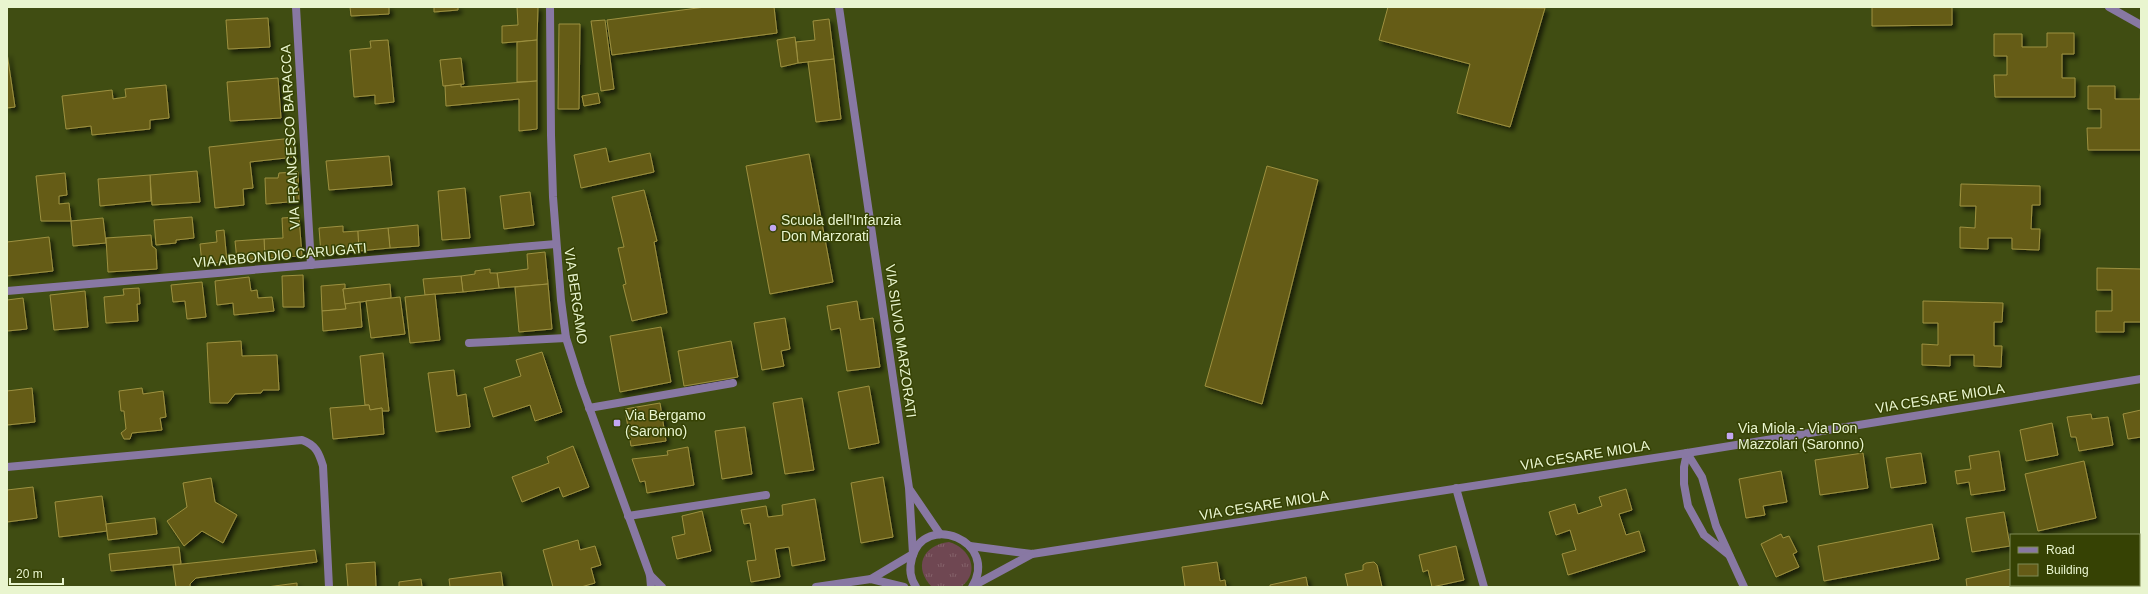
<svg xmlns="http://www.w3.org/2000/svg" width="2148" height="594" font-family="Helvetica,sans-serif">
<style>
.grass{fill:url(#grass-tufts)}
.building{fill:#655b16;stroke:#9d9140;filter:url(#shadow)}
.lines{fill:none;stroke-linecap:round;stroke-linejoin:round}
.service{stroke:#8878a3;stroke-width:8}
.minor{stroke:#8878a3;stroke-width:8}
.tertiary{stroke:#8878a3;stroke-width:8}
.poi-dot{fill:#c3a7f2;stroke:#364204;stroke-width:1.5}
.labels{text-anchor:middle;stroke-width:3;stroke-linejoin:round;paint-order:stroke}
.street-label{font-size:14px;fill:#e9f5cf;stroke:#364204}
.poi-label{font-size:14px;fill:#e9f5cf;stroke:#364204;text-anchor:start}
</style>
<defs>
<pattern id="grass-tufts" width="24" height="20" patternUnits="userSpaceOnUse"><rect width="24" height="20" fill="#6f4752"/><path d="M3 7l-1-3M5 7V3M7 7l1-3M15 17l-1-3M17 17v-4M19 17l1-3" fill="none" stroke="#84626a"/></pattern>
<filter id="shadow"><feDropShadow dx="3.5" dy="3.5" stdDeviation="2" flood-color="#0009"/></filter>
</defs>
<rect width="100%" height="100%" fill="#404d12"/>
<!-- grass -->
<path class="grass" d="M 949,542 C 970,548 981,572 961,587 L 932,587 C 913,568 922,545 949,542 Z"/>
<!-- building -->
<g class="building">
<polygon points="350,7 389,7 389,14 351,16"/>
<polygon points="434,7 458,7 458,10 434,12"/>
<polygon points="517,7 538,7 537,40 502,43 502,26 518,25"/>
<polygon points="705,7 774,7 777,33 612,55 607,20"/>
<polygon points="1388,7 1545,8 1510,127 1457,113 1470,64 1379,40"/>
<polygon points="1872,7 1952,7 1952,25 1872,26"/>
<polygon points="268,18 270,47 228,49 226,20"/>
<polygon points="829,19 834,59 798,63 796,42 815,40 813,21"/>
<polygon points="605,20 614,89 601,91 591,21"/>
<polygon points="559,24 580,24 579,109 558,109"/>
<polygon points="2047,33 2074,33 2074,54 2062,54 2062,78 2075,78 2075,97 1995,97 1994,75 2007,75 2007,56 1994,56 1994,34 2022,34 2022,47 2047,47"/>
<polygon points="795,37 798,63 781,67 777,40"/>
<polygon points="388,40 394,102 375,104 375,95 354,97 350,50 371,48 370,41"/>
<polygon points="537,40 537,81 517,82 517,42"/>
<polygon points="7,53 15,107 7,108"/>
<polygon points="461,58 464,84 443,86 440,60"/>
<polygon points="834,59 841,119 816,122 808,62"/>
<polygon points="278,78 281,118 230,121 227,82"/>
<polygon points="537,81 537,129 519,131 519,99 446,106 445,86 461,84 461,87"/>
<polygon points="166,85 169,118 150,120 150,129 92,135 91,126 66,129 62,96 112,90 113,99 126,97 125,89"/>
<polygon points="2088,86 2115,86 2115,99 2140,99 2141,86 2141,150 2088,150 2087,128 2101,128 2101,109 2088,109"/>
<polygon points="598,93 600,103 584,106 582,96"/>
<polygon points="293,138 295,157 250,162 253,188 243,189 244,205 215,208 209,147"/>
<polygon points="606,148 609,162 650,153 654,172 581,188 574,155"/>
<polygon points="809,154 833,282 770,294 746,166"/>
<polygon points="389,156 392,185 329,190 326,161"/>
<polygon points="1267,166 1318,180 1262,404 1205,386"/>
<polygon points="197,171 200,202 152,205 150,175"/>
<polygon points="298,172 299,201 266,204 265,178 278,178 279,173"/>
<polygon points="65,173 67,195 59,196 59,204 69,203 71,221 41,221 36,176"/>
<polygon points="150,175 151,201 100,206 98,179"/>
<polygon points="1961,184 2040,186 2040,205 2032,205 2031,229 2040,229 2039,250 2012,249 2012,238 1988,238 1988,249 1960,248 1960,227 1975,228 1976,206 1960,206"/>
<polygon points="465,188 470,238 442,240 438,191"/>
<polygon points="644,190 657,241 654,242 667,313 632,321 623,285 626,284 618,248 624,247 612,197"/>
<polygon points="530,192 534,225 504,229 500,196"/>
<polygon points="192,217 194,238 176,240 176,243 156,245 154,220"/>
<polygon points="299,217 302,256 265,258 264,239 283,238 282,218"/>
<polygon points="103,218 106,243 73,246 71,221"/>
<polygon points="418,225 419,246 390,248 388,228"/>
<polygon points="343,226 343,232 358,231 359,251 321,254 319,228"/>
<polygon points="388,228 390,248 359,251 358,231"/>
<polygon points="224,230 227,262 202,264 200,244 217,242 216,231"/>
<polygon points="151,235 152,246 156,249 157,269 108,272 106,238"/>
<polygon points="49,237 53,271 7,276 7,242"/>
<polygon points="264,239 265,258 237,260 235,241"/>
<polygon points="545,252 548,284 499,288 497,273 528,269 527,254"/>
<polygon points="2097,268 2141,269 2141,322 2124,322 2124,332 2096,332 2096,311 2112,311 2112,290 2097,290"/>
<polygon points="490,269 490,273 497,273 499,288 463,292 461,276 475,274 475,271"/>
<polygon points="303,275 304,307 283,307 282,276"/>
<polygon points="461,276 463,292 425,295 423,279"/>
<polygon points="249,277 251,291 257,290 258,298 272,297 274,311 234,315 233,303 217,305 215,281"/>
<polygon points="202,282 206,317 187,319 185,301 173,302 171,285"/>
<polygon points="345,284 345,289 343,289 346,309 322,311 321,286"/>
<polygon points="390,284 391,298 345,304 343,289"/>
<polygon points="548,284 552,329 519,332 515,287"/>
<polygon points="139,288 140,304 137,304 138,321 106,323 104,297 124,295 123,289"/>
<polygon points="85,291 88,327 54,330 50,295"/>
<polygon points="435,294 440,340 410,343 405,297"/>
<polygon points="400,297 405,334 371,338 366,301"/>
<polygon points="23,298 27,329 7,331 7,300"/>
<polygon points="857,301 860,320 873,318 880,367 847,371 840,328 831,330 827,306"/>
<polygon points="1923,301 2003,303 2002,322 1994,322 1994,346 2002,346 2001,367 1974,366 1974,355 1950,355 1950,366 1922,365 1922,344 1938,345 1938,323 1923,323"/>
<polygon points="360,302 362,327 323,331 322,311 346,309 345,304"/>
<polygon points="785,318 790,349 781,351 784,366 762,370 754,323"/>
<polygon points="661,327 671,382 620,392 610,336"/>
<polygon points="241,341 242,356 277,355 279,390 263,390 261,393 235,394 228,403 210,403 207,343"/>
<polygon points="731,341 738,377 684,386 678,351"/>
<polygon points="542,352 562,412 535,421 530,405 493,417 484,388 521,376 516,360"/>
<polygon points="383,353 389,411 382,411 382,408 370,410 369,405 365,405 360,356"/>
<polygon points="454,370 457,396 466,394 470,427 436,432 428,373"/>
<polygon points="869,386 879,443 849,449 838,392"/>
<polygon points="32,388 35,422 7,425 7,391"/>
<polygon points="142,388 143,394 163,391 166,417 160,418 162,430 132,433 130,439 124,439 121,433 126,429 124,411 121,411 119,391"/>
<polygon points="802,398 814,470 785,474 773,403"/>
<polygon points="660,403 666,441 631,446 625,409"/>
<polygon points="369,405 370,410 382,408 384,434 333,439 330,408"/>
<polygon points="2141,410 2141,437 2128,439 2123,414"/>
<polygon points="2091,414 2092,419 2108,417 2113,445 2079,451 2076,437 2071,437 2067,417"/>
<polygon points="2052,423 2058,455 2026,461 2020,430"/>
<polygon points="745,427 752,474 722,479 715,431"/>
<polygon points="573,446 589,487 563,497 559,487 522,502 512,477 549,463 547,457"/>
<polygon points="688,447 694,485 647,493 645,481 640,482 632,459 668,455 667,451"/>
<polygon points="1999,451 2005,490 1971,495 1969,482 1957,484 1955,471 1971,469 1969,456"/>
<polygon points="1863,453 1868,488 1820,495 1815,460"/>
<polygon points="1921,453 1926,483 1891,488 1886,458"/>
<polygon points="2084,461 2096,518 2038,531 2025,474"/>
<polygon points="1781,471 1787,502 1763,506 1765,515 1746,518 1739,479"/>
<polygon points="883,477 893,537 861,543 851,483"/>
<polygon points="211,478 215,502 237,515 223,543 202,531 184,546 167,521 187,507 183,483"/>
<polygon points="33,487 37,518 7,522 7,490"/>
<polygon points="1626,489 1632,510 1619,514 1626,535 1639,531 1645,551 1568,575 1562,554 1576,550 1570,530 1556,535 1549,512 1575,504 1578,514 1602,506 1599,497"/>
<polygon points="102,496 107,531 59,537 55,502"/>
<polygon points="815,499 825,560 792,566 789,547 775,549 780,577 751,582 747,561 756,560 750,523 744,524 741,510 766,506 768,517 783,515 782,505"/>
<polygon points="702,511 711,551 677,559 672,537 685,534 682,516"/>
<polygon points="2004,512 2010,546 1972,552 1966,518"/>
<polygon points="155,518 157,534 108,540 106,524"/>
<polygon points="1932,524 1939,559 1824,581 1818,546"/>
<polygon points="1781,534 1783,538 1789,536 1797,552 1793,554 1799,567 1776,577 1761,544"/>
<polygon points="578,540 580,550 595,546 601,565 591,568 595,583 581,587 553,587 543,550"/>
<polygon points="1456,546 1464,580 1432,587 1428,570 1423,572 1419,555"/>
<polygon points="179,547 181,564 111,571 109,554"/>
<polygon points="315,550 317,562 196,578 190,584 190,587 176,587 173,565"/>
<polygon points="375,562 376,587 348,587 346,564"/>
<polygon points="1217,562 1220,581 1225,580 1226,587 1185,587 1182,567"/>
<polygon points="1374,562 1377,565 1382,587 1348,587 1345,574 1363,570 1363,565 1366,563"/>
<polygon points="2011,569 2011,585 2036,585 2037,587 1967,587 1966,579"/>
<polygon points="501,572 503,587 450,587 449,579"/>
<polygon points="1306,577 1308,587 1270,587 1270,585"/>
<polygon points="421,579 422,587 399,587 399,582"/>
<polygon points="297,583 297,587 267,587"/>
<rect x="2056" y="585" width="78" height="2"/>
</g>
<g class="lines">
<!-- service -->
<g class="service">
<polyline points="469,343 566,338"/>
<polyline points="589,408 733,383"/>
<path d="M 7,467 L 302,440 C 316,445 319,453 323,466 L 329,587"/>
<polyline points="628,516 766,495"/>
</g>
<!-- minor -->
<g class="minor">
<polyline points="296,7 311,265"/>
<polyline points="550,7 551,135 553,197 561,300 566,338 581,385 650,575 651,587"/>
<polyline points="839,7 909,488 913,554"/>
<polyline points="2109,7 2141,25"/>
<polyline points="7,291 556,244"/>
<polyline points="1687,453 1702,477 1716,526 1744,587"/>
<polyline points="1687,453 1684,467 1684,484 1688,506 1704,535 1729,555"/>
<polyline points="1456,488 1484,587"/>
<polyline points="910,490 940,534"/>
<polyline points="650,575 662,587"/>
</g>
<!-- tertiary -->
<g class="tertiary">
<polyline points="970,546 1032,554 1687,453 2141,379"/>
<polyline points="871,579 913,554"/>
<polyline points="973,586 1032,554"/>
<polyline points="816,587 871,579 904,587"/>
<path d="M 916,587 C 910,578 909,568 912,558 C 924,511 1000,541 972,587"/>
</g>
</g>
<!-- markers -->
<g class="poi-dot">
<circle cx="773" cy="228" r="4"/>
<rect x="613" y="419" width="8" height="8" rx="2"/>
<rect x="1726" y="432" width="8" height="8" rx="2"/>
</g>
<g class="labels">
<!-- street labels -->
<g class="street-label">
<text transform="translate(290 137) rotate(-93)" y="5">VIA FRANCESCO BARACCA</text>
<text transform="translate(280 255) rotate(-5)" y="5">VIA ABBONDIO CARUGATI</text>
<text transform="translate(576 296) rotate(82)" y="5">VIA BERGAMO</text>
<text transform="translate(901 341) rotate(82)" y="5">VIA SILVIO MARZORATI</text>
<text transform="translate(1940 398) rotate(-9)" y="5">VIA CESARE MIOLA</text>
<text transform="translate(1585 455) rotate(-9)" y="5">VIA CESARE MIOLA</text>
<text transform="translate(1264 505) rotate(-9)" y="5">VIA CESARE MIOLA</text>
</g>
<!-- poi labels -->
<g class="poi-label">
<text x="781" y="225">Scuola dell'Infanzia<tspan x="781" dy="16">Don Marzorati</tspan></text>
<text x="625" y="420">Via Bergamo<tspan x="625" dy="16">(Saronno)</tspan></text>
<text x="1738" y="433">Via Miola - Via Don<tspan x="1738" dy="16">Mazzolari (Saronno)</tspan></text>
</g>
</g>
<!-- border -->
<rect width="2148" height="594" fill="none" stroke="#e9f5cf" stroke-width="16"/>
<!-- legend -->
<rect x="2010" y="534" width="130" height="52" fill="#364204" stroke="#7e8a55"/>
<rect x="2018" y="547" width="20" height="6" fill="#8878a3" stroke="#7e8a55"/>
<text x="2046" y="554" font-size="12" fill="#e9f5cf">Road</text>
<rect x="2018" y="564" width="20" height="12" fill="#655b16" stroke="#7e8a55"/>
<text x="2046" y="574" font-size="12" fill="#e9f5cf">Building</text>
<!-- scale -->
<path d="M10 578v6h53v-6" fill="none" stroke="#e9f5cf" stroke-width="2"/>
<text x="16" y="578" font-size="12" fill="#e9f5cf" stroke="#364204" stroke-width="3" paint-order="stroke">20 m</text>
</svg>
